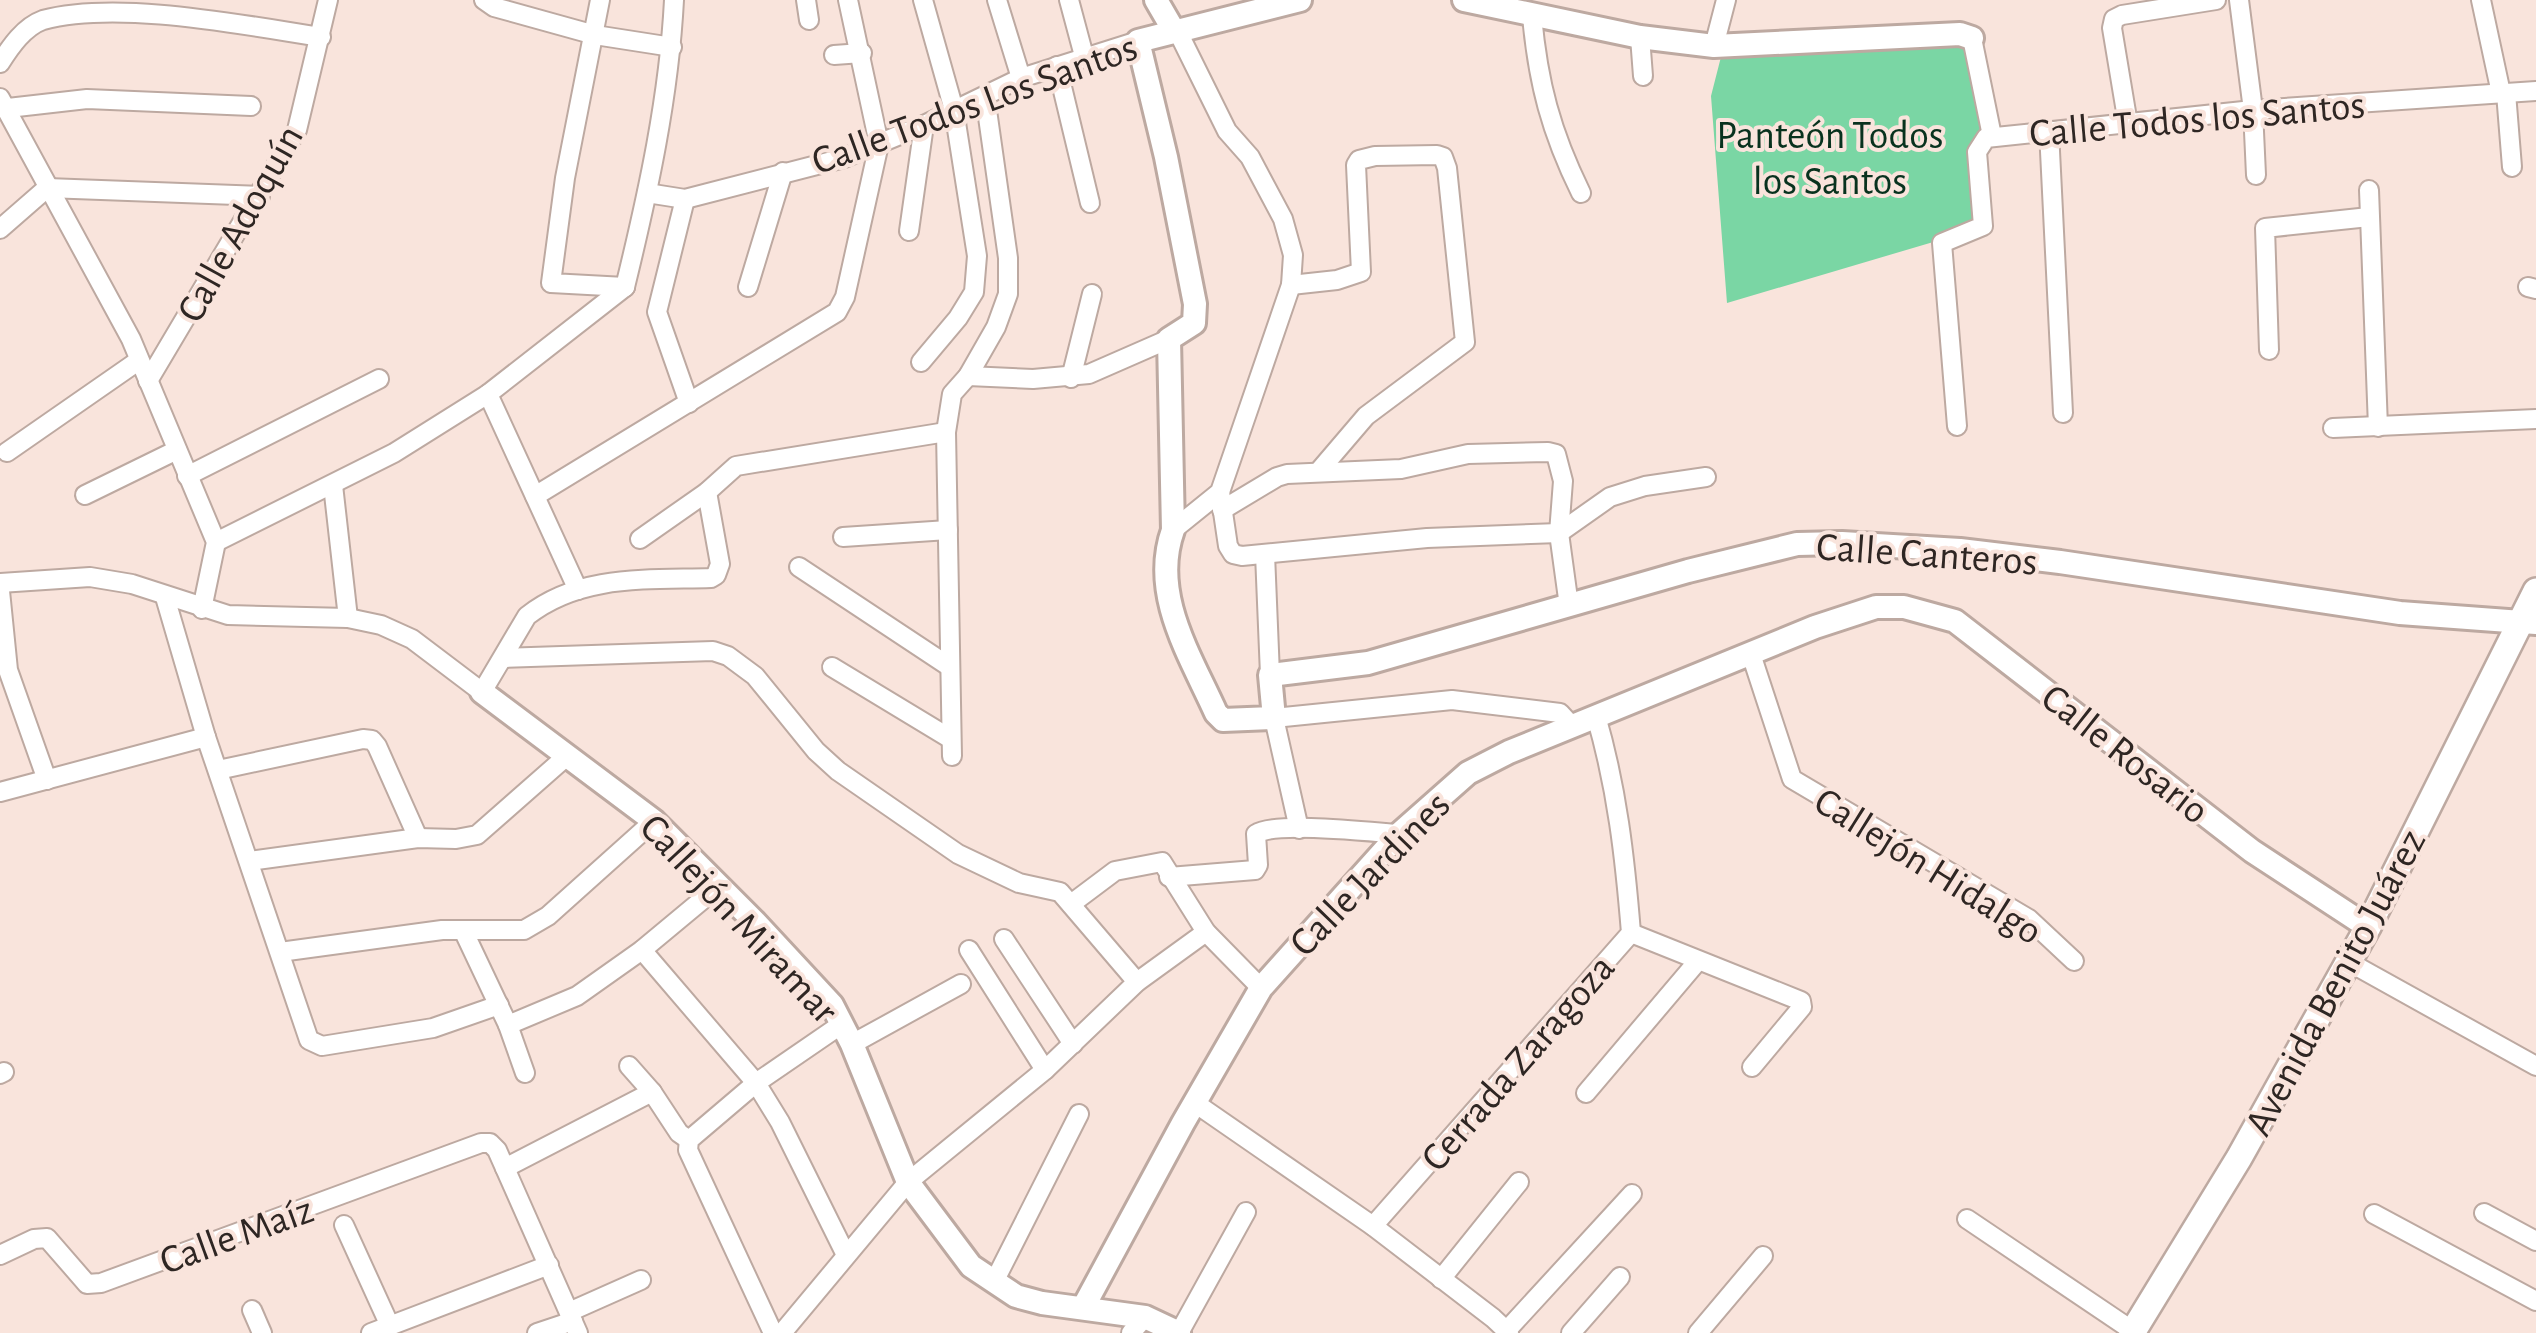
<svg xmlns="http://www.w3.org/2000/svg" width="2536" height="1333" font-family="'Alegreya Sans',sans-serif">
<style>
.green{fill:#7ad6a4}
.lines{fill:none;stroke-linecap:round;stroke-linejoin:round}
.minor-casing{stroke:#bda9a1;stroke-width:22}
.tertiary-casing{stroke:#bda9a1;stroke-width:28}
.secondary-casing{stroke:#bda9a1;stroke-width:30}
.minor{stroke:#fff;stroke-width:18}
.tertiary{stroke:#fff;stroke-width:22}
.secondary{stroke:#fff;stroke-width:25}
.labels{text-anchor:middle;stroke-width:8;stroke-linejoin:round;paint-order:stroke}
.street-label{font-size:40px;fill:#2e2623;stroke:#f9e4dc}
.park-label{font-size:40px;fill:#08321e;stroke:#f9e4dc}
</style>
<rect width="100%" height="100%" fill="#f9e4dc"/>
<!-- green -->
<polygon class="green" points="1972,38 1992,136 1987,152 1984,227 1727,303 1711,96 1723,49"/>
<g class="lines">
<!-- minor casing -->
<g class="minor-casing">
<g id="minor">
<polyline points="484,0 494,7 595,35 672,47"/>
<polyline points="600,0 565,178 551,283 625,287"/>
<polyline points="806,0 809,20"/>
<polyline points="997,0 1021,78"/>
<polyline points="1069,0 1084,56"/>
<polyline points="2239,0 2253,110 2256,175"/>
<polyline points="2481,0 2501,93"/>
<path d="M 1532,16 C 1538,83 1551,132 1581,193"/>
<polyline points="1640,37 1643,76"/>
<polyline points="1972,38 1992,136"/>
<polyline points="1714,46 1726,0"/>
<polyline points="834,55 862,53"/>
<path d="M 0,63 C 11,46 24,27 43,20 C 118,0 242,25 321,37"/>
<polyline points="1057,66 1090,203"/>
<polyline points="2506,93 2512,167"/>
<polyline points="0,98 131,339 216,542 202,609"/>
<polyline points="8,108 87,99 251,106"/>
<polyline points="2128,124 2112,28 2114,19 2122,15 2216,0"/>
<polyline points="2049,131 2063,413"/>
<polyline points="2369,190 2378,427"/>
<polyline points="647,193 685,199 844,158 924,125 1021,78 1138,41"/>
<polyline points="685,199 657,312 689,403"/>
<polyline points="0,229 47,188 260,196"/>
<polyline points="909,231 924,125"/>
<polyline points="1291,285 1337,280 1361,272 1356,165 1359,160 1375,156 1437,155 1443,157 1447,168 1465,342 1366,416 1319,471"/>
<path d="M 625,287 C 648,193 669,97 674,0"/>
<polyline points="748,287 783,172"/>
<polyline points="2528,287 2536,289"/>
<polyline points="2269,350 2265,228 2369,217"/>
<polyline points="921,362 958,318 974,292 977,256 954,110 923,0"/>
<polyline points="968,376 1033,379 1089,374 1169,339"/>
<polyline points="1071,378 1092,294"/>
<polyline points="148,381 297,130 328,0"/>
<polyline points="488,394 578,590"/>
<polyline points="1957,426 1942,243 1983,226 1977,152 1986,138 2253,110 2536,91"/>
<polyline points="2333,428 2536,419"/>
<polyline points="7,452 138,361"/>
<polyline points="187,476 379,379"/>
<polyline points="333,485 348,618"/>
<polyline points="1220,492 1228,546 1233,554 1242,556 1427,538 1559,533 1610,497 1645,486 1706,477"/>
<polyline points="85,495 177,450"/>
<polyline points="535,496 837,312 845,297 879,144 848,0"/>
<polyline points="1222,510 1277,477 1287,474 1401,469 1468,454 1548,452 1556,454 1563,481 1559,533 1569,606"/>
<polyline points="1173,530 1220,492 1291,285 1293,255 1283,219 1250,157 1227,131 1177,30"/>
<polyline points="843,537 948,530"/>
<polyline points="640,539 707,492 736,466 946,432"/>
<polyline points="216,542 394,453 488,394 625,287"/>
<polyline points="1265,554 1270,675"/>
<polyline points="799,567 950,667"/>
<path d="M 0,583 L 90,577 L 132,584 L 228,615 L 348,618 L 381,625 L 412,639 L 482,692 L 527,616 C 580,574 648,580 711,578 L 716,575 L 720,564 L 707,492"/>
<polyline points="0,591 8,670 47,780"/>
<polyline points="165,597 206,737 309,1040 322,1046 433,1028 499,1005"/>
<polyline points="1751,654 1792,779 2029,919 2074,961"/>
<polyline points="504,658 713,651 728,656 755,676 816,751 838,771 958,854 1019,883 1060,892 1137,982"/>
<polyline points="832,667 951,739"/>
<polyline points="952,756 946,432 952,394 968,376 996,327 1008,294 1008,258 985,96"/>
<polyline points="218,770 363,739 372,740 377,746 418,838"/>
<polyline points="0,792 206,737"/>
<polyline points="1299,829 1274,718 1452,700 1560,713 1572,726"/>
<polyline points="250,861 418,838 456,839 477,835 568,755"/>
<path d="M 1169,877 L 1255,870 L 1258,865 L 1256,834 C 1275,821 1371,832 1399,834"/>
<polyline points="1071,904 1115,871 1162,862 1206,932 1261,988"/>
<polyline points="463,930 508,1025 577,996 642,950 719,886"/>
<polyline points="1631,933 1801,1001 1802,1007 1752,1067"/>
<polyline points="1004,939 1073,1044"/>
<polyline points="642,950 756,1083 780,1122 846,1255"/>
<polyline points="969,950 1045,1070"/>
<polyline points="280,952 442,930 524,930 548,916 654,821"/>
<polyline points="2347,961 2536,1066"/>
<polyline points="508,1025 525,1073"/>
<polyline points="852,1044 961,984"/>
<polyline points="629,1066 652,1092 679,1133 689,1140"/>
<polyline points="0,1074 4,1072"/>
<polyline points="1586,1093 1697,962"/>
<polyline points="1195,1103 1373,1226 1493,1318 1509,1333"/>
<polyline points="505,1168 652,1092"/>
<polyline points="2484,1213 2536,1241"/>
<polyline points="2374,1214 2536,1301"/>
<polyline points="1967,1219 2133,1331"/>
<polyline points="344,1225 390,1326"/>
<path d="M 1373,1226 L 1631,933 C 1625,858 1617,788 1596,716"/>
<polyline points="0,1255 34,1239 47,1238 87,1284 101,1283 481,1143 490,1143 497,1150 578,1333"/>
<polyline points="1441,1279 1519,1182"/>
<polyline points="994,1282 1079,1114"/>
<polyline points="252,1310 262,1333"/>
<polyline points="569,1312 641,1280"/>
<polyline points="1508,1329 1632,1194"/>
<polyline points="371,1333 549,1265"/>
<polyline points="537,1333 573,1321"/>
<polyline points="773,1333 688,1150 689,1140 756,1083 842,1024"/>
<polyline points="782,1333 908,1182 1045,1070 1137,982 1206,932"/>
<polyline points="1131,1333 1145,1317"/>
<polyline points="1179,1333 1246,1212"/>
<polyline points="1571,1333 1620,1277"/>
<polyline points="1698,1333 1763,1256"/>
</g>
</g>
<!-- tertiary casing -->
<g class="tertiary-casing">
<g id="tertiary">
<polyline points="1156,0 1174,31"/>
<path d="M 1300,0 L 1138,41 L 1166,157 L 1195,304 L 1194,323 L 1169,339 L 1173,530 C 1150,594 1190,655 1216,713 L 1223,720 L 1274,718 L 1270,675 L 1368,663 L 1688,571 L 1797,544 L 1842,543 L 1960,550 L 2060,562 L 2400,613 L 2536,623"/>
<polyline points="1464,0 1640,37 1714,46 1960,34 1972,38"/>
<polyline points="482,692 654,821 755,922 832,1005 852,1044 908,1182 971,1266 1016,1296 1042,1303 1145,1317 1179,1333"/>
<polyline points="1084,1306 1183,1123 1261,988 1399,834 1468,773 1509,752 1815,627 1876,607 1904,607 1955,621 2252,851 2368,927"/>
</g>
</g>
<!-- secondary casing -->
<g class="secondary-casing">
<polyline id="secondary" points="2132,1333 2239,1158 2368,927 2536,591"/>
</g>
<!-- minor -->
<use href="#minor" class="minor"/>
<!-- tertiary -->
<use href="#tertiary" class="tertiary"/>
<!-- secondary -->
<use href="#secondary" class="secondary"/>
</g>
<g class="labels">
<!-- street labels -->
<g class="street-label">
<text transform="translate(974 103) rotate(-20)" y="14">Calle Todos Los Santos</text>
<text transform="translate(2197 118) rotate(-5)" y="14">Calle Todos los Santos</text>
<text transform="translate(239 223) rotate(-61)" y="14">Calle Adoquín</text>
<text transform="translate(1927 553) rotate(4)" y="14">Calle Canteros</text>
<text transform="translate(2126 753) rotate(38)" y="14">Calle Rosario</text>
<text transform="translate(1929 865) rotate(32)" y="14">Callejón Hidalgo</text>
<text transform="translate(1369 873) rotate(-46)" y="14">Calle Jardines</text>
<text transform="translate(740 918) rotate(47)" y="14">Callejón Miramar</text>
<text transform="translate(2334 982) rotate(-62)" y="14">Avenida Benito Juárez</text>
<text transform="translate(1517 1062) rotate(-49)" y="14">Cerrada Zaragoza</text>
<text transform="translate(236 1234) rotate(-20)" y="14">Calle Maíz</text>
</g>
<!-- park labels -->
<g class="park-label">
<text x="1830" y="148">Panteón Todos<tspan x="1830" dy="46">los Santos</tspan></text>
</g>
</g>
</svg>
